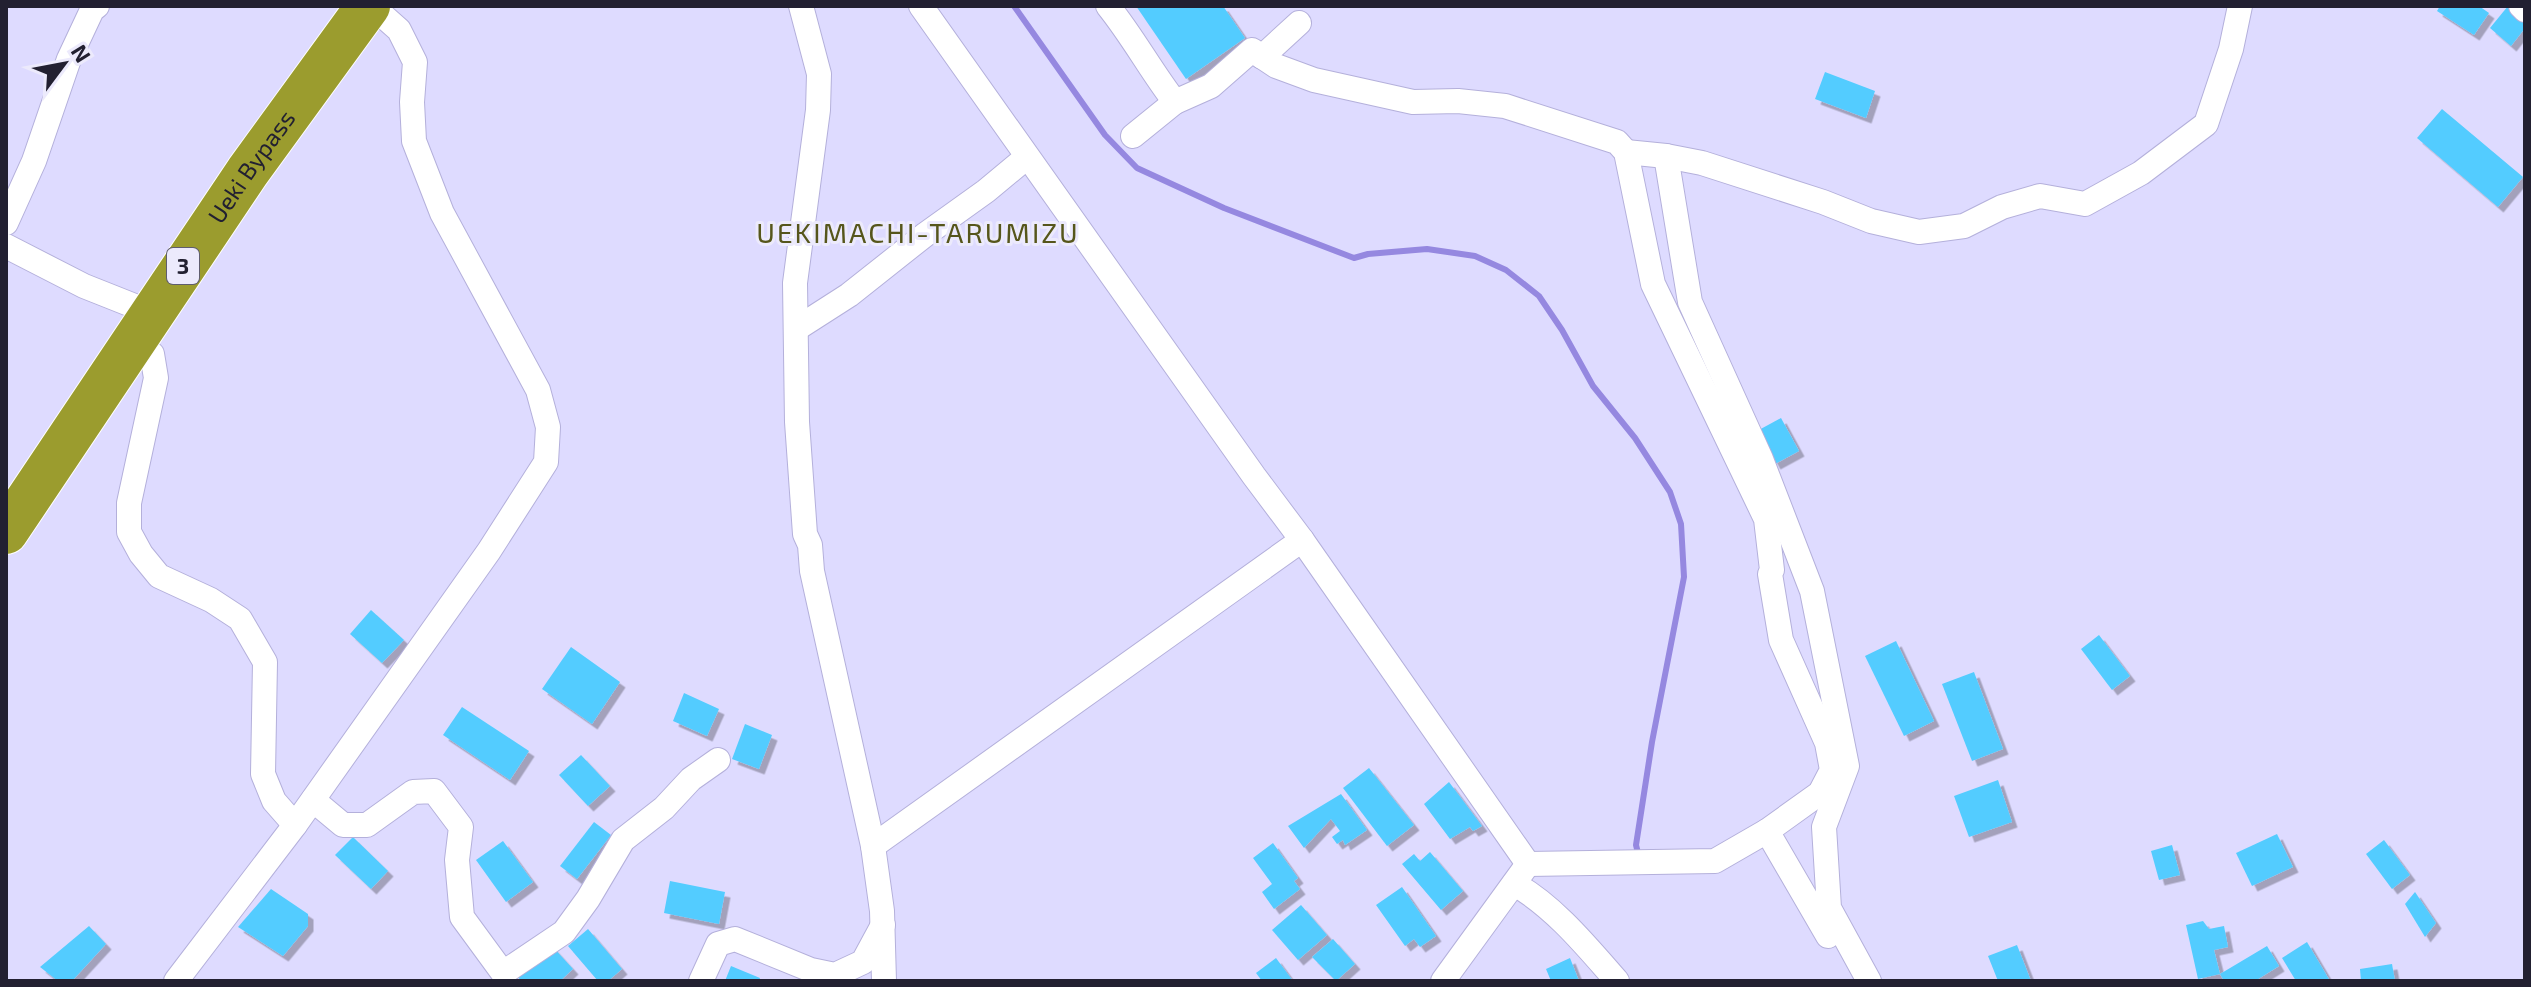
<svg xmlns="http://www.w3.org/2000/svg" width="2531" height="987" font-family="'Exo 2',sans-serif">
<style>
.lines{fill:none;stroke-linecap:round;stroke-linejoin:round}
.stream{stroke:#9588e0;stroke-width:6}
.building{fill:#53ccff;filter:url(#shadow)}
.street-casing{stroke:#b4b0db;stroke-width:26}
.highway-casing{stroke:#fff;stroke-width:46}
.street{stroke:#fff;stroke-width:24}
.highway{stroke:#9b9c2e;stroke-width:44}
.labels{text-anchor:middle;stroke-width:6;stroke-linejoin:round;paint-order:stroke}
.shield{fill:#eceafc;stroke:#5f5d6e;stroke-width:2}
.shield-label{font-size:22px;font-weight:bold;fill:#222031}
.street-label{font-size:24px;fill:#222031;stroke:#eceafc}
.quarter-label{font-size:28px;letter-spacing:2px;fill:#56561b;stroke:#eceafc}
</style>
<defs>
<filter id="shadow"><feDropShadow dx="5.5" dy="5.5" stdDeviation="0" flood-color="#0004"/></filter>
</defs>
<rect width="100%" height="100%" fill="#dedbff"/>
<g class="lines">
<!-- stream -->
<polyline class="stream" points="1014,6 1105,135 1137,168 1224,208 1354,258 1368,254 1427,249 1475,256 1506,270 1539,296 1562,330 1593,386 1635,438 1670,492 1681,524 1684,577 1652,742 1636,845 1639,857"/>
</g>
<!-- building -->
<g class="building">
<polygon points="1136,6 1223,6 1245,38 1186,79"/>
<polygon points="2440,6 2479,6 2489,13 2474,35 2437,11"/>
<polygon points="2508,6 2525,20 2525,28 2511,46 2490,28"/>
<polygon points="1825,72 1875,91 1866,118 1815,99"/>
<polygon points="2442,109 2523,177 2498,207 2417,138"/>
<polygon points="1781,418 1799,451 1775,464 1757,431"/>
<polygon points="371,610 404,640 382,663 350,634"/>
<polygon points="2099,635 2130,676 2112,690 2081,649"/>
<polygon points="1896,641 1934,721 1904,736 1865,656"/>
<polygon points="571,647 620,682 592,724 542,689"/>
<polygon points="1974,672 2003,749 1972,761 1942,684"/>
<polygon points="684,693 719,709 707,736 673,721"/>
<polygon points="462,707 529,751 510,780 443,735"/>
<polygon points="745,724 772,735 759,769 732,759"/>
<polygon points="581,755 610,786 588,806 559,775"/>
<polygon points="1369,768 1414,825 1387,846 1343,788"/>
<polygon points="1998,780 2012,822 1969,837 1954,796"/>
<polygon points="1449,782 1482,826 1473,831 1470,827 1450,839 1424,804"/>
<polygon points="1341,794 1367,830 1345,845 1343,840 1337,844 1332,837 1340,831 1331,819 1304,848 1288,826"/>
<polygon points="594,822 611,835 577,879 560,866"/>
<polygon points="2277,834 2293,867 2252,886 2236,853"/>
<polygon points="353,837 388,871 371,889 335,855"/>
<polygon points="2384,840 2410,875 2392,889 2366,854"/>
<polygon points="503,841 533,882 506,902 476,860"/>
<polygon points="1273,843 1298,878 1294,881 1300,889 1274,909 1262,892 1272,884 1253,858"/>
<polygon points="2172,845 2180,875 2159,880 2151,851"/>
<polygon points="1430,852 1463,891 1441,910 1402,864 1414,854 1420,861"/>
<polygon points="670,881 725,892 719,924 664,913"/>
<polygon points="1402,887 1436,936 1420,947 1414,939 1405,946 1376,905"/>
<polygon points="271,889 308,914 308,926 283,956 238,927"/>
<polygon points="2415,892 2436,923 2425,937 2405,904"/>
<polygon points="1301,905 1327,935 1298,960 1272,930"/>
<polygon points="2203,921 2209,929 2224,926 2228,947 2214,950 2220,974 2267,946 2279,966 2255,981 2224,981 2220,974 2198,979 2186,925"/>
<polygon points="89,926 106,944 72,981 58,981 40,967"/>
<polygon points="588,929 622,969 608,981 598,981 568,946"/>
<polygon points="1333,939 1355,964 1336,981 1312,957"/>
<polygon points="2307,942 2330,981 2296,981 2282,958"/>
<polygon points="2017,945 2031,981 1998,981 1988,956"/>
<polygon points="552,946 573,969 560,981 521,981 518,977"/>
<polygon points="1276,958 1293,981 1262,981 1256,973"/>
<polygon points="1570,958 1579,981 1551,981 1546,969"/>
<polygon points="2392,964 2395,981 2361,981 2360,969"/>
<polygon points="731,966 760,978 759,981 725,981"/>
</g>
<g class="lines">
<!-- street casing -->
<g class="street-casing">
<g id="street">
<polyline points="801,6 819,74 818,110 795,283 797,422 805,534 810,545 812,571 873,846 882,911 884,981"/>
<polyline points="921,6 1254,476 1302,540 1528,864"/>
<path d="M 1108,6 C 1133,37 1151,71 1175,102 L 1211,86 L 1252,50 L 1276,66 L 1314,80 L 1413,102 L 1458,101 L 1505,106 L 1617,142 L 1626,152 L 1653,284 L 1766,519 L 1772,570 L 1770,574 L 1781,640 L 1827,743 L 1832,770 L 1820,793 L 1767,831 L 1715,861 L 1528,864"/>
<polyline points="2521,6 2525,10"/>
<polyline points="1262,57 1299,23"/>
<polyline points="1133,136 1175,102"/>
<polyline points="1626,152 1666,156 1702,163 1823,202 1871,221 1919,232 1964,226 2002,207 2040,196 2085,204 2141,173 2206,124 2231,49 2240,6"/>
<polyline points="1666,156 1690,302 1761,459 1812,591 1847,766 1824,827 1829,908 1869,981"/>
<polyline points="6,223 34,161 69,59 92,10 97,6"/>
<polyline points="6,246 84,286 152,313"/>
<polyline points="796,329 849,295 926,234 986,191 1027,157"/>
<polyline points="134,340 152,354 156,378 129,503 129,532 141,554 159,576 211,600 240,619 265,662 263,774 274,801 295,825"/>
<polyline points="313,800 343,825 367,825 413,792 434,791 461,827 457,860 462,917 503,973 564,932 588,899 623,840 664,808 691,779 718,760"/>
<polyline points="1767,831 1828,936"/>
<polyline points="873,846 1302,540"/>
<path d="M 1514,884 C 1553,905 1588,948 1617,981"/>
<polyline points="176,981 295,825 489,551 546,462 548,427 538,390 442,213 414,141 412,102 415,62 399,30 372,6"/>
<polyline points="701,981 718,944 735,939 811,970 835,975 863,962 883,925"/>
<polyline points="1443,981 1528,864"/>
</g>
</g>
<!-- highway casing -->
<g class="highway-casing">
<g id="highway">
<path id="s1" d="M 6,532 L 248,171 L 368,6"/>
</g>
</g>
<!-- street -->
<use href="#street" class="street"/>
<!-- highway -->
<use href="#highway" class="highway"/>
</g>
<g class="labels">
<!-- shield labels -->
<rect class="shield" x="167" y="248" width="32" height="36" rx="6"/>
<g class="shield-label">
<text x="183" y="274">3</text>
</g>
<!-- street labels -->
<g class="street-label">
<text dy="8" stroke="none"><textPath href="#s1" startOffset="440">Ueki Bypass</textPath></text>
</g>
<!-- quarter labels -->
<g class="quarter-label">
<text x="918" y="243">UEKIMACHI-TARUMIZU</text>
</g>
</g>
<!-- border -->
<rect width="2531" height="987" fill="none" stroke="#222031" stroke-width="16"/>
<!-- north arrow -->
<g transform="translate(64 64) rotate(58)" stroke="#eceafc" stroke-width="6" paint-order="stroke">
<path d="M0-6L14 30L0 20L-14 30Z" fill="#222031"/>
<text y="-12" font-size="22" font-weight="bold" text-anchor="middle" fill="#222031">N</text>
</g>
</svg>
